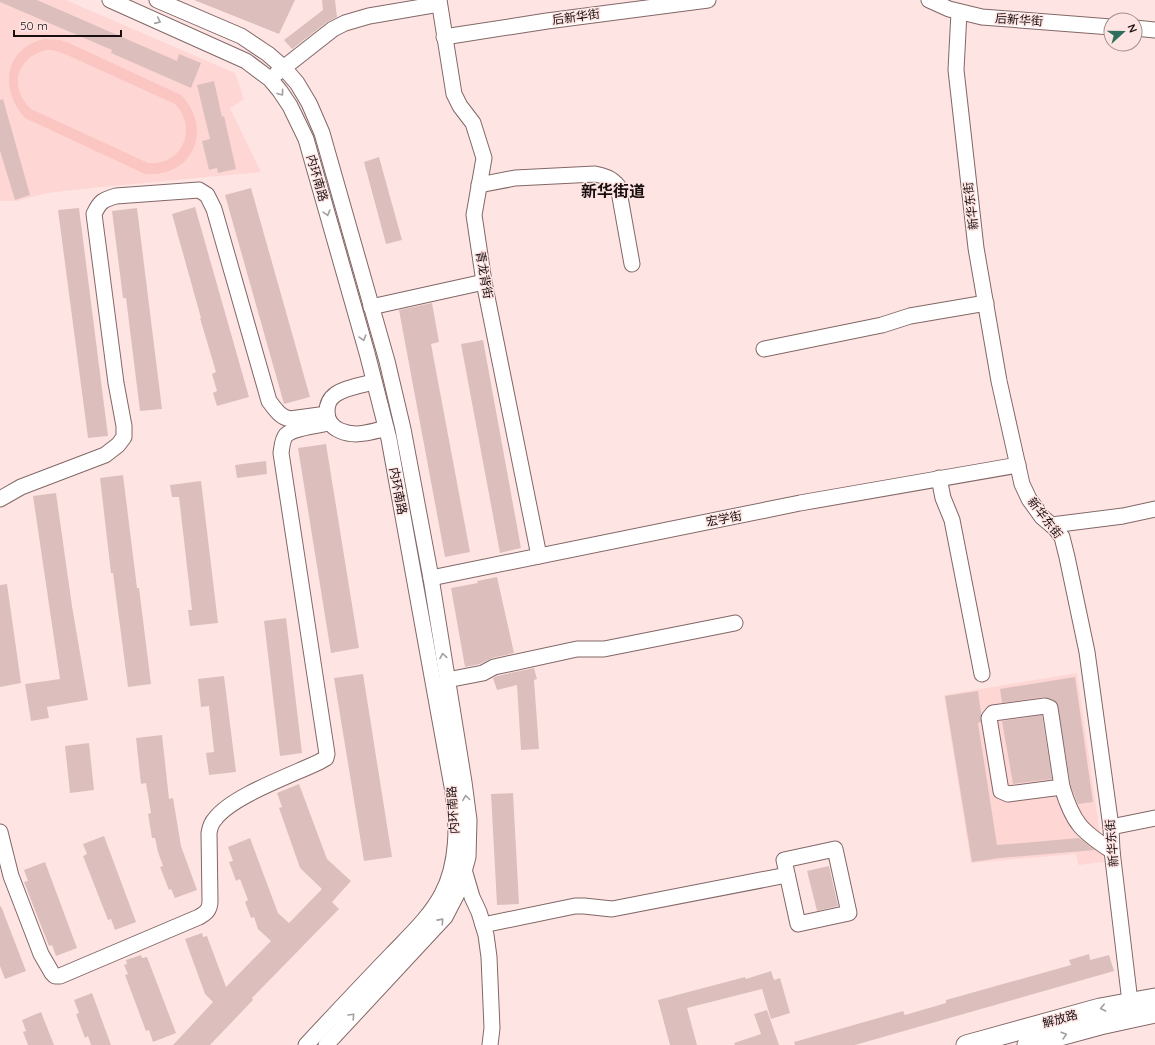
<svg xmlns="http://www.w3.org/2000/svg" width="1155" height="1045" font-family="Quicksand,'Noto Sans SC',sans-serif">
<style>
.built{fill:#fed7d5}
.green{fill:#fbc5c2;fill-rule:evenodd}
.building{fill:#dcbfbd}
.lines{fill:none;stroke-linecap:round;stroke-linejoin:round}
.minor-casing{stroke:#826766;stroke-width:17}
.major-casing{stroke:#826766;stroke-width:21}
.minor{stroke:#fff;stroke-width:15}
.major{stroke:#fff;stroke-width:19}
.oneway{stroke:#a39f9f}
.labels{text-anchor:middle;stroke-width:3;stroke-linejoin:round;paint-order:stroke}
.street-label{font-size:12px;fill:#190f0f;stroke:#fee5e4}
.district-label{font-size:16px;font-weight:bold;fill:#190f0f;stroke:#fee5e4}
</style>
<rect width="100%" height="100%" fill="#fee5e4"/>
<!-- built -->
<g class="built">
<polygon points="0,0 66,0 235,73 244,99 230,108 261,172 92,188 47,193 17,201 0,201"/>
<polygon points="1077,673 1104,862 1078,865 1076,854 971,863 944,695"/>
</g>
<!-- green -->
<path class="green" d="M 44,39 L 61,40 L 69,43 L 181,95 C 214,129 193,178 145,174 L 25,118 C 0,90 3,49 44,39 ZM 46,50 L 52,50 L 65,54 L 175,104 C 198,128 183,166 148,163 L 31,109 C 9,88 15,58 46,50 Z"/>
<!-- building -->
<g class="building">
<polygon points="0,0 37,0 177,61 179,54 201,63 191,88 111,53 112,50 0,2"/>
<polygon points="194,0 295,0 279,34"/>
<polygon points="322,0 335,0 337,17 327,22 292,49 284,40 323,10"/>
<polygon points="214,81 222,117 224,116 236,169 218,173 217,168 209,170 202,141 210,139 197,85"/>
<polygon points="3,99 30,195 15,200 0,151 0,100"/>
<polygon points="379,157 402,240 386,244 364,162"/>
<polygon points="251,188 310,397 284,404 225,195"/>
<polygon points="195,207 249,397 217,406 213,393 217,391 212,374 216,372 200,318 201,318 172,214"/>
<polygon points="79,208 108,436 88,438 58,210"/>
<polygon points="137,208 162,409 140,411 126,298 123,298 112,211"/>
<polygon points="432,303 439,342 431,344 470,552 445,557 399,310"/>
<polygon points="483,340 521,548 500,553 461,344"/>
<polygon points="326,444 359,648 331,653 298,448"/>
<polygon points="266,461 267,474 237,478 235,465"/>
<polygon points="123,475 137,588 139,588 151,684 128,687 113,573 111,573 100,478"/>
<polygon points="201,481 218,623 190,626 188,610 192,610 179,497 172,497 170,485"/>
<polygon points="56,493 72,606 88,700 47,707 49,718 31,721 25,684 60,679 33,496"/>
<polygon points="497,577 514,653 492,658 480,664 465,667 451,588 478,583 477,581"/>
<polygon points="7,584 21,683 0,687 0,585"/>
<polygon points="286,618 302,753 280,756 264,621"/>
<polygon points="534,668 537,679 534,680 539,749 521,750 517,685 497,690 493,678 497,676"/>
<polygon points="363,674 392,857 364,861 334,678"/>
<polygon points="224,676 236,772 209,775 206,753 214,752 209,706 201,707 198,679"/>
<polygon points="1075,677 1093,802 1078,804 1071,787 1057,703 1053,700 1044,697 1002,703 1000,689"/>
<polygon points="978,691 981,713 981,722 978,723 997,845 1079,838 1095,850 1000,858 972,862 945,696"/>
<polygon points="1042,715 1052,779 1013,784 1002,721"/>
<polygon points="162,735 169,799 173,798 181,846 197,890 175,898 171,889 169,890 160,867 163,866 158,852 155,838 152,838 148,814 151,813 146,783 141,784 136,738"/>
<polygon points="89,743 94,790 70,793 65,746"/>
<polygon points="299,784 327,859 351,881 332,902 339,909 252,998 253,1000 210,1045 173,1045 213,1002 205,994 185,939 202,933 203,937 207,936 226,987 271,941 258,929 254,917 251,918 245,902 248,900 240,879 236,881 229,862 233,861 228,847 250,838 278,913 289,923 322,889 300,868 279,808 282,807 277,793"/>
<polygon points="513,793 519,904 497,905 491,794"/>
<polygon points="104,836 136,922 115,930 111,919 108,920 83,856 87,854 83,844"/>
<polygon points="45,862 77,948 56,956 52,945 49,946 24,882 28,881 24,870"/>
<polygon points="829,866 838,906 817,911 807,871"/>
<polygon points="1,906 26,971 5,979 0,966 0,907"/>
<polygon points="1089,954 1090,960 1109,955 1114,971 855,1045 795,1045 794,1042 903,1011 905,1015 946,1003 946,1000 1071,965 1069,960"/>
<polygon points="141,955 142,958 147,957 176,1033 153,1042 149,1030 146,1031 125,975 128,974 124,965 127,964 126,960"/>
<polygon points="771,971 774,980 780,978 790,1013 771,1019 762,989 687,1008 697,1045 670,1045 658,1000 745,977 746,979"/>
<polygon points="92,993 111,1045 91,1045 88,1036 85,1038 76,1014 79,1013 74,1000"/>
<polygon points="767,1010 779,1045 735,1045 734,1043 761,1034 754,1014"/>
<polygon points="41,1012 54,1045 28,1045 23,1032 26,1031 22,1020"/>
</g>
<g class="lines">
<!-- minor casing -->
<g class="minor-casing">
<g id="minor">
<path d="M 110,0 L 246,61 L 270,79 L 280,91 L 290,106 L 306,139 L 367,353 L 389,439 L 453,792 C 458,824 458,864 442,894 C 430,917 409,936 392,954 C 363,984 334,1015 306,1045"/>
<polyline points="157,0 241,36 268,54 284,68 297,83 309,103 322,133 387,361 403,429 431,578 464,782 469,820 468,857 459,890 445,917 326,1045"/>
<polyline points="439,0 454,94 460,106 473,123 484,158 474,215 484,282 539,556"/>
<polyline points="929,0 949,9 982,17 1111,27"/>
<polyline points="959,12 956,70 976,248 999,381 1022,484 1029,499 1042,517 1055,528 1062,537 1067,557 1087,652 1111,827 1112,851 1130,1002"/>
<polyline points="1135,28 1155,30"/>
<polyline points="444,37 547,21 708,0"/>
<polyline points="277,73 333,29 345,23 369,16 439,4"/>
<path d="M 479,185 L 515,178 L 595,174 C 605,176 611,178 618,186 L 632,264"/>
<polyline points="371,307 484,282"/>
<polyline points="764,349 882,325 910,316 986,303"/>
<path d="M 374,382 C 362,385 347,387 336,394 C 329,399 327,404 327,412 C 327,431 350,436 365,433 C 372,432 379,430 386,428"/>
<polyline points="939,478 943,498 952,520 982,674"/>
<path d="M 0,499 L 21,487 L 105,455 L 118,445 L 124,437 L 124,426 L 116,383 L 94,214 C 100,201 103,200 116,196 L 199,190 L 207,195 L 214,209 L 269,401 C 275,409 280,417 290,419 L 327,414"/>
<polyline points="1052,525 1123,516 1155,509"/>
<polyline points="431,578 800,503 1018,465"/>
<polyline points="447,680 483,673 494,667 577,649 604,649 735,623"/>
<polygon points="1045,706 1050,708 1062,787 1008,794 1001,791 989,718 993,713"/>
<path d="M 1062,787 C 1073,823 1081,831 1112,851"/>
<polyline points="1111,827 1155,818"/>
<path d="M 0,832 L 11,876 L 41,954 L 52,973 L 55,976 L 60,976 L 199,917 C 206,913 210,910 210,901 L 209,833 C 210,827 211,823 215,819 C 232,796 292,775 319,762 L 326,758 L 327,754 L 281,453 C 282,447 282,440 286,435 C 293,428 319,425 329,423"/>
<polygon points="835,849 849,913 798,924 784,860"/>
<polyline points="465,873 472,897 479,912 486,935 489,957 492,1028 490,1045"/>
<polyline points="483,925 575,906 584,906 612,909 787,875"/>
</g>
</g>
<!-- major casing -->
<g class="major-casing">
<g id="major">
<polyline points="966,1045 1100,1008 1155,998"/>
<polyline points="1027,1045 1100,1025 1155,1013"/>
</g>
</g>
<!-- minor -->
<use href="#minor" class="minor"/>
<!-- major -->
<use href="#major" class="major"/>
</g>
<!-- one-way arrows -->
<defs><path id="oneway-chevron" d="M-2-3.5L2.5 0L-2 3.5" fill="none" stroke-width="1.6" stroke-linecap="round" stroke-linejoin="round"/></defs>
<g class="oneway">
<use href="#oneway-chevron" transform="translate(158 21) rotate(24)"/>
<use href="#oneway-chevron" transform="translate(281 93) rotate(53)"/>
<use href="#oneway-chevron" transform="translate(327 213) rotate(74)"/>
<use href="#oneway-chevron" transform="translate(363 338) rotate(74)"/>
<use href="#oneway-chevron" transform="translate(443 656) rotate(-99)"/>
<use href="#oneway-chevron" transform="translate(466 798) rotate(-98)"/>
<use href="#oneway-chevron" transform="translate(441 921) rotate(-48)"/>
<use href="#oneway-chevron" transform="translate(1103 1008) rotate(167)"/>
<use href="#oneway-chevron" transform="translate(352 1016) rotate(-47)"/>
<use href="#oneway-chevron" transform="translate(1064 1035) rotate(-16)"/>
</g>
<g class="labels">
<!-- street labels -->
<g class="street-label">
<text transform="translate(576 17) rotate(-8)" y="4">后新华街</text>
<text transform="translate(1019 20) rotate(4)" y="4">后新华街</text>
<text transform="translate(317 178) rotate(74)" y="4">内环南路</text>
<text transform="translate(971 206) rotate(-97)" y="4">新华东街</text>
<text transform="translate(484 275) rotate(80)" y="4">青龙背街</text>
<text transform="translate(398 491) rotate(79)" y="4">内环南路</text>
<text transform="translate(1045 518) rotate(52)" y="4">新华东街</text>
<text transform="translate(724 519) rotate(-11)" y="4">宏学街</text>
<text transform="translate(453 810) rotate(-94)" y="4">内环南路</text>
<text transform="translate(1112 843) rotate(-95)" y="4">新华东街</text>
<text transform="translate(1060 1019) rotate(-15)" y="4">解放路</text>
</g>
<!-- district labels -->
<g class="district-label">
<text x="613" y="197">新华街道</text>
</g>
</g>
<!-- north arrow -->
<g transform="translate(1123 32) rotate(69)"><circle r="19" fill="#fee5e4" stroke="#a28f8f"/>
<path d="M0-3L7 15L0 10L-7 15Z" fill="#2f6e5c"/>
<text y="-6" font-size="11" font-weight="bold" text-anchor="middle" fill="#190f0f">N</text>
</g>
<!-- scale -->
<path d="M14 30v6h107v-6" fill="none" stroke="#190f0f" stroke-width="2"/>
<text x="20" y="30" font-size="12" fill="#190f0f" stroke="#fee5e4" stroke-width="3" paint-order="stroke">50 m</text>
</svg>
